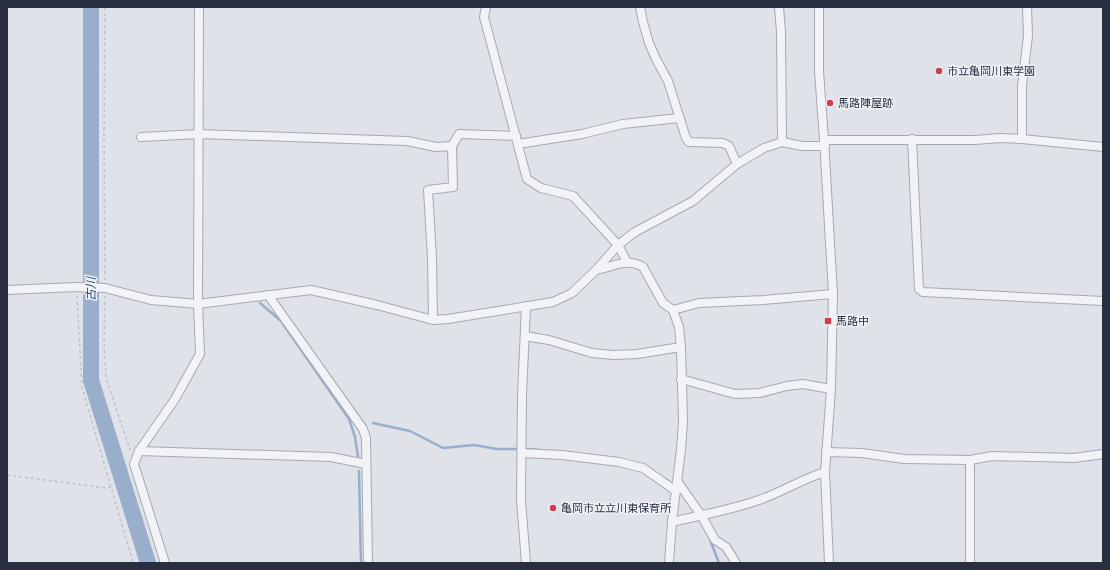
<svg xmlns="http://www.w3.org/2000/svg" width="1110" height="570" font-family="Roboto,'Noto Sans JP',sans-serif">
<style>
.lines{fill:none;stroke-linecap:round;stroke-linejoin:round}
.stream{stroke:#98aeca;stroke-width:2.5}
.river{stroke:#98aeca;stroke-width:16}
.street-casing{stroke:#a4a9b3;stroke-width:10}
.path{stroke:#bdc0c7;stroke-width:1.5;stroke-dasharray:3 3;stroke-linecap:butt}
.street{stroke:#f2f3f7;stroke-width:8}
.poi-dot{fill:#d43e4c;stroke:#eef1f6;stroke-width:1.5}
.labels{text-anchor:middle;stroke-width:3;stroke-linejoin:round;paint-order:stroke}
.poi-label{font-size:11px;fill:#272f40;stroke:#eef1f6;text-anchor:start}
.water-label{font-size:12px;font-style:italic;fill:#2f4b76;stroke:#eef1f6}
</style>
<rect width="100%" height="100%" fill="#dfe2e9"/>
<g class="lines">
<!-- stream -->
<g class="stream">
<polyline points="260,303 281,321 349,419 355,437 358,457"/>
<polyline points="373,423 410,431 443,448 474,445 497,449 520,449"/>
<polyline points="527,449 540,450"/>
<polyline points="359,471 361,563"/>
<polyline points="664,478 674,485"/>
<polyline points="709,537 719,563"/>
</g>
<!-- river -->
<polyline class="river" points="91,7 91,380 148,563"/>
<!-- street casing -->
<g class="street-casing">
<g id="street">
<polyline points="486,7 484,17 527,179 541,188 573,196 618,245 627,262"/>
<polyline points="640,7 643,22 649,43 656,59 668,81 686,138 689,142 723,143 729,146 737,164"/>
<polyline points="779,7 781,32 782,142"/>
<polyline points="819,7 819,71 824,140 833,294 831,389 825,472 829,563"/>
<polyline points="141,137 199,134 407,141 436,147 452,146"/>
<polyline points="912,139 919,289 923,292 1103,301"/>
<polyline points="1022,139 1022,86 1028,36 1027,7"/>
<polyline points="824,140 975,140 1000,138 1022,139 1103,147"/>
<polyline points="518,144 582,134 623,124 679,118"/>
<path d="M 596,270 C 613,267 627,257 643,267 L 663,303 L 673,310 L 679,327 L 681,347 L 683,421 L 681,450 L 672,522 L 669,563"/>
<polyline points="7,290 76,287 105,288 151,300 198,304 311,290 377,305 433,320 448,319 553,302 572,293 596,270 618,245 635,232 693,201 737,164 764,148 782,142 802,146 825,146"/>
<polyline points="268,295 363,429 366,438 368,563"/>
<polyline points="673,310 699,303 763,300 833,294"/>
<polyline points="433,320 432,257 428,190 453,187 452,146 459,134 516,136"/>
<polyline points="525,336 549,340 592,353 614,355 637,354 681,347"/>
<polyline points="681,379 735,394 760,393 787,386 803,384 831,389"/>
<polyline points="139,451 331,457 366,464"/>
<polyline points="826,452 862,453 904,459 970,460 992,456 1074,458 1103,454"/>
<polyline points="522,453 562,455 619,462 643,468 676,491"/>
<polyline points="677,481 701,515 715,540 726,547 736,563"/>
<path d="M 672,522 C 701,515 731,510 759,500 C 782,492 802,479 825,472"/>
<polyline points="165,563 134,464 139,451 175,399 200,354 198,304 199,7"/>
<polyline points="526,563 521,500 522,395 526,306"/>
<polyline points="970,563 970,460"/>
</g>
</g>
<!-- path -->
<g class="path">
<polyline points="105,7 104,138 105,280"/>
<polyline points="77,296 82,387 133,563"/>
<polyline points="105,296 104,343 106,378 130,450"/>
<polyline points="7,475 106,488 111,487"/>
</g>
<!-- street -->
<use href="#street" class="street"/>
</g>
<!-- markers -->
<g class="poi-dot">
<circle cx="939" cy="71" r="4"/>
<circle cx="830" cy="103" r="4"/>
<rect x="824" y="317" width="8" height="8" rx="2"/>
<circle cx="553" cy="508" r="4"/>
</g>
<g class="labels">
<!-- poi labels -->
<g class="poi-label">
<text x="947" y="75">市立亀岡川東学園</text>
<text x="838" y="107">馬路陣屋跡</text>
<text x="836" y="325">馬路中</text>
<text x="561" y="512">亀岡市立立川東保育所</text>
</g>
<!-- water labels -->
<g class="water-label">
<text transform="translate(91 289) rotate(-90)" y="4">古川</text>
</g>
</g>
<!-- border -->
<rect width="1110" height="570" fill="none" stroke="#272f40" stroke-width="16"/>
</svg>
